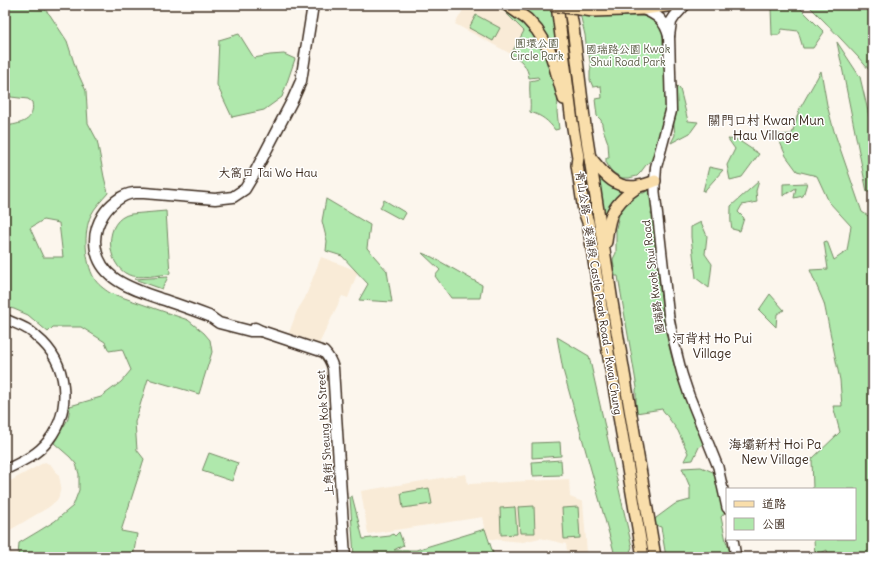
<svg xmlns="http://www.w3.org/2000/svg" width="878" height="562" font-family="Delius,'LXGW WenKai TC',sans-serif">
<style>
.built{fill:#f9ebd7}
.green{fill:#afe8ac;stroke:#758965;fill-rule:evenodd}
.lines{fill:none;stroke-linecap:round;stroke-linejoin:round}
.tertiary-casing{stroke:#3b2a1e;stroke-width:12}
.secondary-casing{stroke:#3b2a1e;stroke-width:13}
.primary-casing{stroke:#3b2a1e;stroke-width:14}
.tertiary{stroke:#fff;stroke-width:9}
.secondary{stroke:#fff;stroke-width:10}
.primary{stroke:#f9deab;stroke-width:11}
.primary-bridge-casing{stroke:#3b2a1e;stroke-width:14;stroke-linecap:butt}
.primary-bridge{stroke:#f9deab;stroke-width:11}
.labels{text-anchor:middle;stroke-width:3;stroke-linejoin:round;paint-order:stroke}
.park-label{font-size:11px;fill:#585a42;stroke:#fff}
.street-label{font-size:11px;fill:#3b2a1e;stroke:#fff}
.neighbourhood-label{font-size:12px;fill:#3b2a1e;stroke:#fff}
.quarter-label{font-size:13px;fill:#3b2a1e;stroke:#fff}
</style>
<rect width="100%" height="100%" fill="#fcf6ed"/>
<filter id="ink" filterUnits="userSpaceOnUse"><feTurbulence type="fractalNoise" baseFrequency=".025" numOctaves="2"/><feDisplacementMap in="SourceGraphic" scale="8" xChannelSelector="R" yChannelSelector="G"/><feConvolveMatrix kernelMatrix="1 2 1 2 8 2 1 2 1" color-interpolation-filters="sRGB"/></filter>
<g filter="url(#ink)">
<!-- built -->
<g class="built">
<polygon points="466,5 494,5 504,11 524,31 511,54 455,24"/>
<polygon points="321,257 358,271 348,298 342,296 319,344 289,333 297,311 305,298"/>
<polygon points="45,462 51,465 59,476 61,486 59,496 57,500 49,507 5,533 5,484"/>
<polygon points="466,474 468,484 569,479 570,497 583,502 587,553 584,557 568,557 566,544 540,538 523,542 490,539 486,533 483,517 368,534 361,491"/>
</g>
<!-- green -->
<g class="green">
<path d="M 5,5 L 41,5 L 50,15 L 67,41 L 76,69 L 86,91 L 88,123 L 97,140 L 104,177 L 108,193 C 102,200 95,207 91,215 C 83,232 85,262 94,278 C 97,284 104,289 110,293 L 188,320 L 204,333 L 210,340 L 212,352 L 199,394 L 148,379 L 135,422 L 137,450 L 144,459 L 121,531 L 137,534 L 133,557 L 18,557 L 19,543 L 39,531 L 55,521 L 73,506 L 79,490 L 79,474 L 76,464 L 70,457 L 54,443 L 68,419 L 70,406 L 101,397 L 121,382 L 131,370 L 122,349 L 109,351 L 105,342 L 81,327 L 53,327 L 48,332 L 28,315 L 14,309 L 5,307 L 5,126 C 20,124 36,121 32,102 L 28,99 L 11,97 L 7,92 L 10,73 L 5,65 ZM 43,220 L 59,223 L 63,257 L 43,257 L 30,228 Z"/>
<path d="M 502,5 L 551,5 L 553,19 L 564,24 L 561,73 L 551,75 L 558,100 L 557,112 L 559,129 L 555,130 C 549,121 541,115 530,112 C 531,102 529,92 530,81 L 539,79 L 538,77 L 529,78 C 528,67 521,59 511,54 L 524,31 L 504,11 L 500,9 Z"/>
<polygon points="578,5 621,5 622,15 651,17 663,28 671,122 657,155 646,165 640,173 637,176 629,178 622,178 614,173 610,169 606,162 606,158 609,158 608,143 603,129 601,120 597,116 595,99 602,98 601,86 593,87 590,80 590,72 591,67 589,55 587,51 585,35"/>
<polygon points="778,5 797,5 824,32 813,48 803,48 798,31 782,29 779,35 772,35 771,8"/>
<polygon points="808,5 873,5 873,83 870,71 858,57 825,22"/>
<polygon points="476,15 500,28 493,41 469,28"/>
<polygon points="239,34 254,58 270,55 284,54 295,59 282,97 264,110 232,117 217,85 219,40"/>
<polygon points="837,42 860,77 870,120 869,160 873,162 873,191 867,192"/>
<polygon points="821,71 827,105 834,131 862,212 873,219 873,557 828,557 827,550 815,556 814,539 855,539 855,489 813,489 812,459 840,432 833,406 842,406 840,380 824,303 810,270 828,269 824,242 827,241 834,260 847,251 851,226 829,202 817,176 797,171 786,156 777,135 792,134 799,110"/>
<polygon points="674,83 680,89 688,121 698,122 690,133 671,143 675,135 673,117"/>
<polygon points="728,139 738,140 759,154 742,177 730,180 727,165 735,149"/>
<polygon points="709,167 723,170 706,189 705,191 703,191"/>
<polygon points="599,177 600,177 623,191 607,215 604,214 598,179"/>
<path d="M 759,181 L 756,191 L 757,202 L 742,205 L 738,212 L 744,218 L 740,231 L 732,229 C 730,222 731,214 731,206 Z"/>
<polygon points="807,183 803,196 794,198 796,188 783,196 783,184"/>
<path d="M 648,190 L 654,201 L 653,213 L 651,213 L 652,216 L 655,215 L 658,237 L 654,239 L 656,256 L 655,261 L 657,262 C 660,288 662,316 668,342 C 672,360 678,378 684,396 L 687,397 L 704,443 L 699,447 L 693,460 L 684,461 L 688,453 L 678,431 L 662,409 L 636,413 L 636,389 L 637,388 L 618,276 L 615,276 L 613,259 L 616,253 L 616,228 L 619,215 L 626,203 L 636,194 L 639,193 L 644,193 Z"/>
<polygon points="326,199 370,225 367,248 387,271 392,302 359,300 368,284 342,256 326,251 327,241 322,221"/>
<polygon points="384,200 406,213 402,220 380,208"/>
<path d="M 166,211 L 170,274 C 158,275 140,279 129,275 C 105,265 103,219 131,214 Z"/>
<polygon points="701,222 707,236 705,254 712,264 709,288 696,278 691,237 691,227"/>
<polygon points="422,253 432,257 482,285 480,298 451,298 435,276 440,270"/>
<polygon points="168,277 162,289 134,279"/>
<polygon points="770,294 784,310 777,314 776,327 759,310"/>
<polygon points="557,337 589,356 632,547 628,557 615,557 613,548 563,370"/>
<polygon points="560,442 561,456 532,458 532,443"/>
<polygon points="209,453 238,463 232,481 202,471"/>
<polygon points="561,460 562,475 533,476 532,462"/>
<polygon points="701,467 725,477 727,510 721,517 726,541 732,557 666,557 661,527 652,524 656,518 675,504 690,500 690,487 682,468"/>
<polygon points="429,488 432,504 403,508 401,493"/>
<polygon points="352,496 363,539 390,536 393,534 395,536 399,532 404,546 403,545 394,550 416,550 485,529 494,556 492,557 354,557 350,497"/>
<polygon points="534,506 535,533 520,533 518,507"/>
<polygon points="515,507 517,534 501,535 500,508"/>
<polygon points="578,507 580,538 564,539 562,508"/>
</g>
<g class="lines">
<!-- tertiary casing -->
<g class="tertiary-casing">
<g id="tertiary">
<polyline points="655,181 655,192 669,318 673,338 682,374 689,395 718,467 727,508"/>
<path d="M 5,319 C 12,322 20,325 27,329 C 31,331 34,334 37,337 C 68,362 73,409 48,441 C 37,455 21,462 5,470"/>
<polyline points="733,539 736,557"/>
</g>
</g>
<!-- secondary casing -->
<g class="secondary-casing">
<g id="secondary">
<path d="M 643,9 C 657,15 665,20 669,36"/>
<polyline points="655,181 656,167 671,111 669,36 671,22 675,16 685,5"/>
<path d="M 255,328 L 261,331 L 324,352 C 329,357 331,361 333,368 L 345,557"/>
<path d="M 261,331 L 250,331 L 219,323 L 209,316 C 193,310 177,304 161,299 C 131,288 96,279 95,241 C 95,232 98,223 103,215 C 109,205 122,194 134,193 C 137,193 141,193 144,193 L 215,199 L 233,197 L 245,189 L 254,174 L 293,99 L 301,81 L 313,5"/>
</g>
</g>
<!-- primary casing -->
<g class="primary-casing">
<g id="primary">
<polyline points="507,5 527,19 537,30 549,49 555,67 564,99"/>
<polyline points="557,5 572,122 578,157 577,165 584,211 588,222 608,352 643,557"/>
<polyline points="569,5 573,27 585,126 612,302 655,557"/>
<polyline points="622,10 643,9 675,5"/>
<path d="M 590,157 C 603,173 616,191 639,186 C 645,185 650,183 655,181"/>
<path d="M 606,242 C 607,233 608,224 611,216 C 616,203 627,194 639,186"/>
</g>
</g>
<!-- tertiary -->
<use href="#tertiary" class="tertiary"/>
<!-- secondary -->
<use href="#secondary" class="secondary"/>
<!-- primary -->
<use href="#primary" class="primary"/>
<!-- primary-bridge casing -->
<g class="primary-bridge-casing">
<polyline id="primary-bridge" points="551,5 593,11 622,10"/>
</g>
<!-- primary-bridge -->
<use href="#primary-bridge" class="primary-bridge"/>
</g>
</g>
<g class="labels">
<!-- park labels -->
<g class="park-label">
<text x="537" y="47">圓環公園<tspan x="537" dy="13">Circle Park</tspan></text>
<text x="628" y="53">國瑞路公園 Kwok<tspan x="628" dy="13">Shui Road Park</tspan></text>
</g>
<!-- street labels -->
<g class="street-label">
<text transform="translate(653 277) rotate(-97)" y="4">國瑞路 Kwok Shui Road</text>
<text transform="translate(599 293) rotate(81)" y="4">青山公路－葵涌段 Castle Peak Road – Kwai Chung</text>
<text transform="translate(325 433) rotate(-94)" y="4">上角街 Sheung Kok Street</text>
</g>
<!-- neighbourhood labels -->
<g class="neighbourhood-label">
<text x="268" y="177">大窩口 Tai Wo Hau</text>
</g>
<!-- quarter labels -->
<g class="quarter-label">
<text x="766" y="125">關門口村 Kwan Mun<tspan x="766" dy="15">Hau Village</tspan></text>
<text x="712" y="343">河背村 Ho Pui<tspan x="712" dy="15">Village</tspan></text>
<text x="775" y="449">海壩新村 Hoi Pa<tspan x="775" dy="15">New Village</tspan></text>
</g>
</g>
<!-- margin -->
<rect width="878" height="562" fill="none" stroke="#fff" stroke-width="20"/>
<rect x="10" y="10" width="858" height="542" fill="none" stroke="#3b2a1e" stroke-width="1.5" filter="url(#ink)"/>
<!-- legend -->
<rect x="726" y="488" width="130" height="52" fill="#ffffff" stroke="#b1aaa5"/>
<rect x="734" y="501" width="20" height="6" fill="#f9deab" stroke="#b1aaa5"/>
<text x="762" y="508" font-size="12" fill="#3b2a1e">道路</text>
<rect x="734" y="518" width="20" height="12" fill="#afe8ac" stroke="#b1aaa5"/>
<text x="762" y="528" font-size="12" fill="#3b2a1e">公園</text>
</svg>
